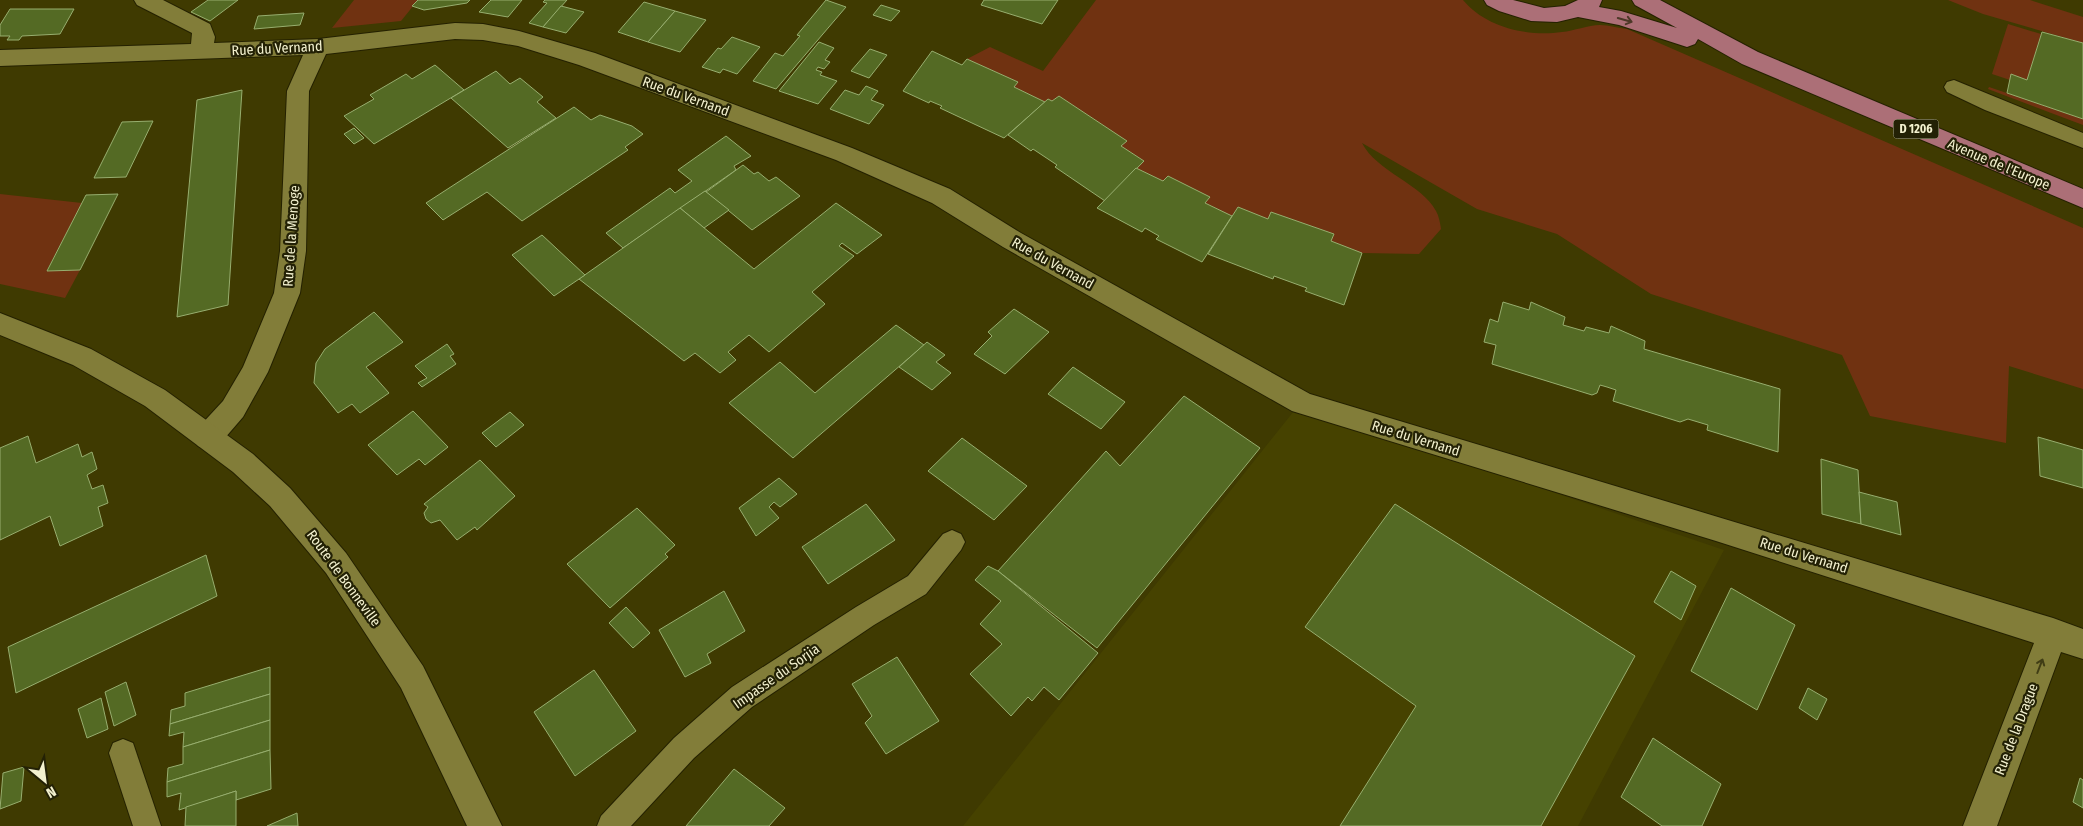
<svg xmlns="http://www.w3.org/2000/svg" width="2083" height="826" font-family="'Fira Sans Condensed',sans-serif">
<style>
.built{fill:#464200}
.green{fill:#703211}
.building{fill:#546a24;stroke:#97ae6f}
.lines{fill:none;stroke-linecap:round;stroke-linejoin:round}
.service-casing{stroke:#242100;stroke-width:2}
.minor-casing{stroke:#242100;stroke-width:2}
.secondary-casing{stroke:#242100;stroke-width:2}
.primary-casing{stroke:#242100;stroke-width:2}
.service{fill:#827d39;fill-rule:evenodd}
.minor{fill:#827d39;fill-rule:evenodd}
.secondary{fill:#827d39;fill-rule:evenodd}
.primary{fill:#ac6f77;fill-rule:evenodd}
.oneway{stroke:#4c3827}
.oneway2{stroke:#403d15}
.labels{text-anchor:middle;stroke-width:4.5;stroke-linejoin:round;paint-order:stroke}
.shield{fill:#232105;stroke:#b5b392;stroke-width:1}
.shield-label{font-size:12px;font-weight:bold;fill:#f3f1cf}
.street-label{font-size:14px;fill:#f3f1cf;stroke:#232105}
</style>
<rect width="100%" height="100%" fill="#3f3a01"/>
<!-- built -->
<polygon class="built" points="1298,406 1724,550 1578,826 963,826"/>
<!-- green -->
<g class="green">
<polygon points="354,0 418,0 401,21 332,28"/>
<path d="M 1096,0 L 1463,0 C 1486,28 1529,37 1562,32 C 1574,31 1588,25 1600,25 C 1609,25 1618,28 1627,29 L 2083,228 L 2083,389 L 2009,366 L 2006,443 L 1870,416 L 1842,355 L 1651,294 L 1557,234 L 1477,209 L 1362,143 C 1376,171 1423,185 1436,211 C 1439,216 1440,223 1441,229 L 1419,254 L 1362,253 L 1331,241 L 1334,234 L 1271,212 L 1268,219 L 1238,207 L 1232,216 L 1205,203 L 1210,197 L 1168,176 L 1163,181 L 1136,168 L 1144,161 L 1121,146 L 1127,141 L 1059,96 L 1052,101 L 1048,99 L 1045,102 L 1014,87 L 1018,82 L 967,59 L 990,47 L 1043,71 Z"/>
<polygon points="1948,0 2030,0 2083,17 2083,43 1983,14"/>
<polygon points="2008,24 2041,34 2027,80 2010,80 1992,74"/>
<polygon points="1989,87 2083,119 2083,125 1988,89"/>
<polygon points="0,194 82,203 47,270 80,270 65,298 0,284"/>
</g>
<!-- building -->
<g class="building">
<polygon points="208,0 238,0 210,21 191,12"/>
<polygon points="418,0 470,0 467,3 424,10 412,6"/>
<polygon points="491,0 522,0 508,17 479,12"/>
<polygon points="545,0 567,0 543,27 529,23 547,3 543,2"/>
<polygon points="826,0 846,7 776,89 753,81 775,53 783,56 800,36 797,35"/>
<polygon points="984,0 1058,0 1042,24 981,5"/>
<polygon points="644,2 675,11 648,42 618,32"/>
<polygon points="881,5 900,11 891,21 873,15"/>
<polygon points="561,6 584,12 566,33 543,27"/>
<polygon points="10,9 74,9 60,34 22,36 19,40 7,40 10,36 0,36 0,25"/>
<polygon points="675,11 706,20 680,52 648,42"/>
<polygon points="304,13 300,25 254,29 258,16"/>
<polygon points="2042,32 2083,43 2083,119 2007,93 2011,74 2027,80"/>
<polygon points="732,37 760,47 737,74 723,69 720,73 702,67 718,48 721,49"/>
<polygon points="819,42 834,48 825,60 830,62 824,69 818,67 816,70 822,72 820,75 837,81 818,104 779,91"/>
<polygon points="870,49 887,55 869,78 851,71"/>
<polygon points="932,51 962,65 967,59 1018,82 1014,87 1045,102 1004,138 940,108 942,106 930,101 929,103 903,91"/>
<polygon points="435,65 464,90 374,144 344,116 374,99 370,95 406,74 412,79"/>
<polygon points="496,71 510,84 520,78 543,97 537,102 556,118 508,148 451,98"/>
<polygon points="866,86 878,91 871,100 884,105 869,124 830,109 845,90 859,95"/>
<polygon points="242,90 228,305 177,317 197,100"/>
<polygon points="1059,96 1127,141 1121,146 1144,161 1105,201 1055,167 1057,165 1033,149 1031,151 1008,135 1048,99 1052,101"/>
<polygon points="574,107 591,120 600,115 632,126 643,134 625,147 628,150 522,221 487,192 443,220 426,203"/>
<polygon points="153,121 126,177 94,178 122,122"/>
<polygon points="354,128 364,138 354,144 344,134"/>
<polygon points="726,136 751,156 734,166 736,170 623,248 606,233 670,188 675,193 692,181 678,170"/>
<polygon points="743,165 754,174 758,172 769,181 776,177 800,196 752,230 706,192"/>
<polygon points="1136,168 1163,181 1168,176 1210,197 1205,203 1232,216 1202,262 1156,239 1159,236 1145,228 1142,232 1097,208"/>
<polygon points="705,191 729,210 704,228 680,208"/>
<polygon points="118,194 80,270 47,271 86,195"/>
<polygon points="836,203 882,235 857,254 842,243 839,246 854,256 812,292 825,304 769,352 749,335 728,352 736,360 720,373 695,353 684,361 579,279 680,208 754,269"/>
<polygon points="1238,207 1268,219 1271,212 1334,234 1331,241 1362,253 1344,305 1305,291 1307,288 1274,276 1273,279 1208,254"/>
<polygon points="542,235 585,275 554,296 512,255"/>
<polygon points="1503,302 1529,310 1531,302 1565,317 1563,325 1584,331 1586,327 1609,333 1611,326 1645,341 1644,349 1780,389 1778,452 1707,430 1708,425 1688,419 1680,422 1613,401 1616,390 1607,387 1600,385 1597,393 1592,395 1492,364 1496,345 1484,342 1490,319 1498,322"/>
<polygon points="1014,309 1049,332 1005,374 974,354 992,336 988,332"/>
<polygon points="374,312 403,342 366,367 389,393 360,413 352,404 338,413 314,383 316,363 325,349"/>
<polygon points="896,325 924,345 793,458 729,403 780,362 815,393"/>
<polygon points="927,342 945,355 936,362 951,373 932,390 899,367"/>
<polygon points="447,344 454,354 450,356 456,364 422,387 418,383 427,378 415,366"/>
<polygon points="1073,367 1125,402 1101,429 1048,394"/>
<polygon points="1184,396 1260,448 1097,648 998,571 1106,451 1120,466"/>
<polygon points="413,411 448,447 425,465 419,459 397,475 368,445"/>
<polygon points="510,412 524,425 496,447 482,433"/>
<polygon points="28,436 36,463 78,444 82,457 92,452 97,469 87,475 92,489 103,485 108,503 98,507 103,526 60,546 50,516 0,540 0,448"/>
<polygon points="2038,437 2083,450 2083,488 2040,476"/>
<polygon points="962,438 1027,486 994,520 928,471"/>
<polygon points="1821,459 1858,470 1861,524 1822,514"/>
<polygon points="480,460 515,496 477,530 475,527 457,540 440,520 431,523 426,519 424,513 428,507 424,504"/>
<polygon points="779,478 797,494 780,507 774,502 769,507 779,518 756,536 739,508"/>
<polygon points="1859,492 1897,502 1901,535 1861,524"/>
<polygon points="866,504 895,540 828,584 802,547"/>
<polygon points="1395,504 1635,656 1541,826 1340,826 1416,706 1305,627"/>
<polygon points="637,508 675,545 665,554 668,557 610,608 567,564"/>
<polygon points="206,555 217,596 16,693 8,647"/>
<polygon points="988,566 998,571 1098,653 1059,700 1044,687 1032,701 1028,697 1011,716 970,674 1002,644 980,624 1001,601 975,580"/>
<polygon points="1671,571 1696,586 1681,620 1654,602"/>
<polygon points="1731,588 1795,625 1757,710 1691,671"/>
<polygon points="724,591 745,631 707,654 711,663 685,677 659,630"/>
<polygon points="626,607 650,633 633,648 609,623"/>
<polygon points="897,657 939,721 886,754 865,723 872,716 852,684"/>
<polygon points="270,667 270,694 170,724 171,710 185,706 185,693"/>
<polygon points="594,670 636,731 575,776 534,712"/>
<polygon points="126,682 136,715 114,726 105,692"/>
<polygon points="1808,688 1827,699 1817,720 1799,708"/>
<polygon points="270,694 270,720 183,747 184,732 169,736 170,724"/>
<polygon points="101,698 108,729 87,738 78,709"/>
<polygon points="270,720 270,750 167,782 168,768 183,764 183,747"/>
<polygon points="1653,738 1721,784 1702,826 1662,826 1621,797"/>
<polygon points="270,750 271,789 236,800 236,791 179,810 181,793 167,797 167,782"/>
<polygon points="24,767 21,801 0,809 3,773"/>
<polygon points="734,769 785,808 769,826 686,826"/>
<polygon points="2080,778 2083,780 2083,808 2073,802"/>
<polygon points="236,791 236,826 185,826 186,807"/>
<polygon points="297,813 298,826 267,826"/>
</g>
<g class="lines">
<!-- service casing -->
<g class="service-casing">
<g id="service">
<polygon points="1954,80 2083,133 2083,148 1985,110 1947,92 1944,87 1947,82"/>
<polygon points="952,530 961,534 965,542 961,550 926,594 874,625 752,707 694,758 631,826 597,826 601,816 674,738 732,687 856,607 908,576 943,534"/>
<polygon points="123,739 133,743 161,826 133,826 109,753 113,743"/>
</g>
</g>
<!-- minor casing -->
<g class="minor-casing">
<polygon id="minor" points="134,0 163,0 210,24 215,37 214,43 318,39 455,23 483,24 519,31 595,53 852,148 950,189 1021,233 1310,394 2053,618 2083,629 2083,659 2061,652 1997,826 1963,826 2034,643 1716,541 1292,411 1003,247 932,203 836,160 579,65 518,46 483,40 455,39 326,54 309,91 306,251 300,293 268,372 243,417 218,446 208,449 198,446 194,437 198,428 223,401 243,367 274,293 280,251 287,91 303,55 0,66 0,50 191,44 192,33 137,5"/>
</g>
<!-- secondary casing -->
<g class="secondary-casing">
<polygon id="secondary" points="0,313 91,349 165,390 253,454 290,488 346,553 423,666 502,826 467,826 401,688 326,573 270,506 233,472 145,406 73,365 0,335"/>
</g>
<!-- primary casing -->
<g class="primary-casing">
<polygon id="primary" points="1484,0 1513,0 1544,8 1565,6 1578,0 1602,0 1599,7 1621,11 1677,28 1635,5 1632,0 1660,0 1758,52 2083,189 2083,208 1742,64 1698,39 1695,44 1687,47 1619,25 1578,17 1557,22 1531,21 1499,11 1487,5"/>
</g>
<!-- service -->
<use href="#service" class="service"/>
<!-- minor -->
<use href="#minor" class="minor"/>
<!-- secondary -->
<use href="#secondary" class="secondary"/>
<!-- primary -->
<use href="#primary" class="primary"/>
</g>
<!-- one-way arrows -->
<defs><path id="oneway-shaft" d="M-6 0H5M1.5-3L5.5 0L1.5 3" fill="none" stroke-width="1.6" stroke-linecap="round" stroke-linejoin="round" transform="scale(1.25)"/></defs>
<use class="oneway" href="#oneway-shaft" transform="translate(1625 20) rotate(16)"/>
<use class="oneway2" href="#oneway-shaft" transform="translate(2040 666) rotate(-69)"/>
<g class="labels">
<!-- shield labels -->
<rect class="shield" x="1893.5" y="119.5" width="45" height="19" rx="4"/>
<g class="shield-label">
<text x="1916" y="133">D 1206</text>
</g>
<!-- street labels -->
<g class="street-label">
<text transform="translate(277 48) rotate(-3)" y="5">Rue du Vernand</text>
<text transform="translate(686 96) rotate(20)" y="5">Rue du Vernand</text>
<text transform="translate(1999 164) rotate(23)" y="5">Avenue de l'Europe</text>
<text transform="translate(291 236) rotate(-86)" y="5">Rue de la Menoge</text>
<text transform="translate(1053 263) rotate(29)" y="5">Rue du Vernand</text>
<text transform="translate(1416 438) rotate(17)" y="5">Rue du Vernand</text>
<text transform="translate(1804 555) rotate(17)" y="5">Rue du Vernand</text>
<text transform="translate(344 578) rotate(54)" y="5">Route de Bonneville</text>
<text transform="translate(776 676) rotate(-35)" y="5">Impasse du Sorjia</text>
<text transform="translate(2016 729) rotate(-69)" y="5">Rue de la Drague</text>
</g>
</g>
<!-- north arrow -->
<g transform="translate(45 781) rotate(151)" stroke="#232105" stroke-width="4" paint-order="stroke">
<path d="M0-4L9 19L0 12L-9 19Z" fill="#f3f1cf"/>
<text y="-8" font-size="14" font-weight="bold" text-anchor="middle" fill="#f3f1cf">N</text>
</g>
</svg>
